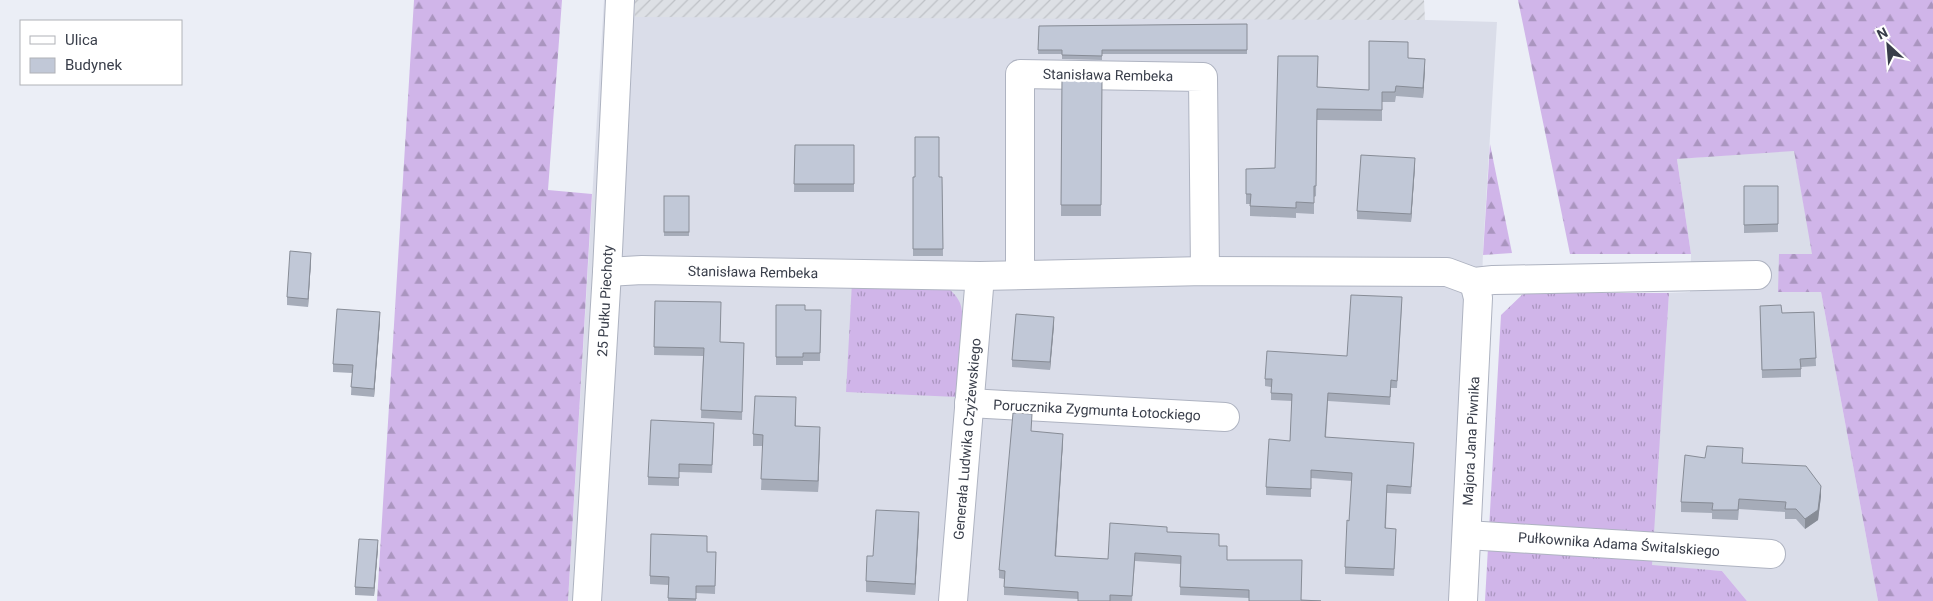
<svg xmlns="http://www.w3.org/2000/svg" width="1933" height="601" font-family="Roboto,sans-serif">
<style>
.residential{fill:#dadde9}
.industrial{fill:url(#industrial-furrows)}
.grass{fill:url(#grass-tufts)}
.forest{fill:url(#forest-firs)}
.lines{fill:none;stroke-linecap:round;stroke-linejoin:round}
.minor-casing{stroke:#aeb3c1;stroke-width:30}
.minor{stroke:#fff;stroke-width:28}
.wall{fill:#a6acb9}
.shaded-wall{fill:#878c96}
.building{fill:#c1c8d7;stroke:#878c96}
.labels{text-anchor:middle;stroke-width:5;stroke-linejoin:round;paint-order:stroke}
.street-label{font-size:14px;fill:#393e4a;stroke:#fff}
</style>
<defs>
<pattern id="industrial-furrows" width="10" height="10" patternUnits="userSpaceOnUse" patternTransform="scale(1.25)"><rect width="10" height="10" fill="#dde0e5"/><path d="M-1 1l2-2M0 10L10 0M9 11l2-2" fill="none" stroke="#bec1c6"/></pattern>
<pattern id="grass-tufts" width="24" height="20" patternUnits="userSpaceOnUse" patternTransform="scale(1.25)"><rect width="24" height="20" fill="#d0b5e9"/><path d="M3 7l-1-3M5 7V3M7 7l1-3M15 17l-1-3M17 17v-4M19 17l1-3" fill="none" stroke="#aa95bf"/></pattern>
<pattern id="forest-firs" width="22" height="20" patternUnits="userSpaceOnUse" patternTransform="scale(1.25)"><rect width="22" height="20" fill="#d0b5e9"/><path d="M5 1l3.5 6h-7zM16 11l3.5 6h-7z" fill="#aa95bf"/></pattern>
</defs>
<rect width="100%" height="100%" fill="#ebeef6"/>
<!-- residential -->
<g class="residential">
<polygon points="604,0 727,0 1497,22 1483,250 1474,601 568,601"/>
<polygon points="1794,150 1813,255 1779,292 1821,292 1878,601 1747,601 1722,571 1651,566 1669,293 1690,292 1691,254 1677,159"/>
</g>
<!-- industrial -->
<polygon class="industrial" points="633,0 1424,0 1425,20 635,17"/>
<!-- grass -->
<g class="grass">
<path d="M 852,282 L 945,286 C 951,290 957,296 960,303 C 967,320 958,376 957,397 L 846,392 Z"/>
<polygon points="1524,293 1669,293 1652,565 1722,571 1747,601 1485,601 1501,315"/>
</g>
<!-- forest -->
<g class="forest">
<polygon points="414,0 562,0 548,190 592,194 568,601 377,601"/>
<polygon points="1518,0 1933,0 1933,601 1878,601 1821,292 1778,292 1779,254 1812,254 1794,151 1677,159 1691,254 1570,254"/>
<polygon points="1490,144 1512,253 1483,255"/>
</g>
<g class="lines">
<!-- minor casing -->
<g class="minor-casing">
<g id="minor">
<polyline points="607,272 642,270 980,276 1205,271 1447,272 1474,282 1493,280 1757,275"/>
<polyline points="1020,275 1020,74 1203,77 1205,271"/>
<polyline points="969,403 1225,417"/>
<polyline points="1467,535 1771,554"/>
<polyline points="587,601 607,272 620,0"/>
<polyline points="953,601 980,276"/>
<polyline points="1463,601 1478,298 1474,282"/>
</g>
</g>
<!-- minor -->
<use href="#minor" class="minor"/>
</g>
<!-- wall -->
<g class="wall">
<polygon points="1247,24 1247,54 1102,54 1102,60 1062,59 1062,54 1038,54 1039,26"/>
<polygon points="1408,58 1425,69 1423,98 1396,96 1395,102 1382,102 1382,121 1317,120 1316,196 1314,197 1314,214 1296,213 1296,218 1250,216 1250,204 1246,204 1246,169 1275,168 1317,87 1369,90"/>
<polygon points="1062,79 1102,80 1101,216 1061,216"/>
<polygon points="795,145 854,145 854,192 794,192"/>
<polygon points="1415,166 1411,222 1357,219 1357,211"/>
<polygon points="913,177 942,177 943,256 913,256"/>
<polygon points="1744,186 1778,186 1778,232 1744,233"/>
<rect x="664" y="196" width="25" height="40"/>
<polygon points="311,261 308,307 287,305 287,297"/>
<polygon points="655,301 720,342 744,343 742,420 701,418 703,356 654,355"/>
<polygon points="776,305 805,310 821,310 820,361 803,361 803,365 776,365"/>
<polygon points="1402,305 1397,388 1391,388 1390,405 1328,401 1326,437 1414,450 1411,494 1387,493 1386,528 1396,536 1394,576 1345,574 1345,567 1349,521 1352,481 1311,478 1311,497 1266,495 1266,487 1290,441 1292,401 1271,400 1271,387 1265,386 1265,379 1347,356"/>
<polygon points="1760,306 1782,313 1814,312 1816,366 1801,367 1801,377 1762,378"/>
<polygon points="380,320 374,397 351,395 352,373 333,372 333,364"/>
<polygon points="1054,325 1050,370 1012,367 1012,360"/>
<polygon points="796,409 796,426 820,438 818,492 761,490 763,446 753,446 753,434"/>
<polygon points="714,431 712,473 679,472 679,486 648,485 648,477"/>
<polygon points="1032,431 1063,441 1056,556 1108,559 1167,532 1219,546 1227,560 1302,560 1249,598 1180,595 1181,564 1135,561 1132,601 1078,601 1078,599 1004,595 1004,579 999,578 999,570"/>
<polygon points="1705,458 1743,458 1742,464 1821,496 1818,520 1805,529 1796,519 1785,519 1785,512 1739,509 1738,520 1712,519 1712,513 1681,512 1681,502"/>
<polygon points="919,523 915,595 866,592 866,581 873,556"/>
<polygon points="378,548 374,596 355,595 355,587"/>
<polygon points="707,552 716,552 715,594 696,593 696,601 668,601 668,585 650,584 650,576"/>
</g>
<!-- shaded-wall -->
<g class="shaded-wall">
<polygon points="1425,59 1425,69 1423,98 1423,88"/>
<polygon points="1415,158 1415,166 1411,222 1411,214"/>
<polygon points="311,253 311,261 308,307 308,299"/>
<polygon points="380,312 380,320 374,397 374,389"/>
<polygon points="1054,317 1054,325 1050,370 1050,362"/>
<polygon points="820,427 820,438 818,492 818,481"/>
<polygon points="1063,434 1063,441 1055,564 1055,556"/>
<polygon points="1821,486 1821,496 1818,520 1805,529 1805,519"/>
<polygon points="919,512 919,523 915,595 915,584"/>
<polygon points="378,540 378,548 374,596 374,588"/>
</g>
<!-- building -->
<g class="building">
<polygon points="1247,24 1247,50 1102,50 1102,56 1062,55 1062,50 1038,50 1039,26"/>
<polygon points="1369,41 1408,42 1408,58 1425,59 1423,88 1396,86 1395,92 1382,92 1382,110 1317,109 1316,186 1314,186 1314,203 1296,202 1296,208 1250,206 1251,194 1246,194 1246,169 1275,168 1278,56 1318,56 1317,87 1369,90"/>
<polygon points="1062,79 1102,80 1101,205 1061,205"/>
<polygon points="915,137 939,137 939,177 942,177 943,249 913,249 913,177 915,177"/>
<polygon points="795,145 854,145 854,184 794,184"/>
<polygon points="1361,155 1415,158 1411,214 1357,211"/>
<polygon points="1744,186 1778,186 1778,224 1744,225"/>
<rect x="664" y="196" width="25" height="36"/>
<polygon points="290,251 311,253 308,299 287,297"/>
<polygon points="1351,295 1402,297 1397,381 1391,380 1390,397 1328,393 1325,437 1414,443 1411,487 1387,485 1385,528 1396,529 1394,569 1345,567 1347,520 1349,521 1352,473 1311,470 1311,489 1266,487 1269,439 1290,441 1292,394 1271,393 1272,379 1265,379 1267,351 1347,356"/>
<polygon points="655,301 721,302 720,342 744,343 742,412 701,410 704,348 654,347"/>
<polygon points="776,305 805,305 805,310 821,310 820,353 803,353 803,357 776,357"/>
<polygon points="1781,305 1782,313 1814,312 1816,358 1800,359 1801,369 1762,370 1760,306"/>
<polygon points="337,309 380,312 374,389 351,387 353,365 333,364"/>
<polygon points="1016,314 1054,317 1050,362 1012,360"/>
<polygon points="755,396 796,397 795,426 820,427 818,481 761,479 763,435 753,434"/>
<polygon points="1013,413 1032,414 1031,431 1063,434 1055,556 1108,559 1110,523 1167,527 1167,532 1219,534 1219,546 1227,546 1227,560 1302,560 1301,600 1321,601 1249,601 1249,590 1180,587 1181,556 1135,553 1132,596 1110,595 1110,601 1078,601 1078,592 1004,587 1005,571 999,570"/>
<polygon points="651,420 714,423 712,465 679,464 679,478 648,477"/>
<polygon points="1707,446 1743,448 1742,463 1806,466 1821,486 1818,510 1805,519 1796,509 1785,509 1786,502 1739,499 1738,510 1712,510 1713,503 1681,502 1685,455 1705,458"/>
<polygon points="876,510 919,512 915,584 866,581 867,556 873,556"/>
<polygon points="651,534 707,536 707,552 716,552 715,586 696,586 696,599 668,598 669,577 650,576"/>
<polygon points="359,539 378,540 374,588 355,587"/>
</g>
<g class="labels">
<!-- street labels -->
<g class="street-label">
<text transform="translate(1108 75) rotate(1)" y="5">Stanisława Rembeka</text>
<text transform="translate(753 272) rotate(1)" y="5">Stanisława Rembeka</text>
<text transform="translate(605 301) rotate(-87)" y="5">25 Pułku Piechoty</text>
<text transform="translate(1097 410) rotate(3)" y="5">Porucznika Zygmunta Łotockiego</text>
<text transform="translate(967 439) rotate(-85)" y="5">Generała Ludwika Czyżewskiego</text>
<text transform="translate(1471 441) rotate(-87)" y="5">Majora Jana Piwnika</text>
<text transform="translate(1619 544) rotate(4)" y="5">Pułkownika Adama Świtalskiego</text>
</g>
</g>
<!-- legend -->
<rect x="20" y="20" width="162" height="65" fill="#ffffff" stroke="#b0b2b7"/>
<rect x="30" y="36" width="25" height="8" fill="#ffffff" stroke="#b0b2b7"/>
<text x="65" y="45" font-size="15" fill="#393e4a">Ulica</text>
<rect x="30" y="58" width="25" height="15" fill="#c1c8d7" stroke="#b0b2b7"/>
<text x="65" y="70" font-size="15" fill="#393e4a">Budynek</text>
<!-- north arrow -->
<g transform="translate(1888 45) rotate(334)" stroke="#ffffff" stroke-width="4" paint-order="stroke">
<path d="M0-4L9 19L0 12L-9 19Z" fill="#393e4a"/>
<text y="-8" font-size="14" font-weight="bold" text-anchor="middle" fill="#393e4a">N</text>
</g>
</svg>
